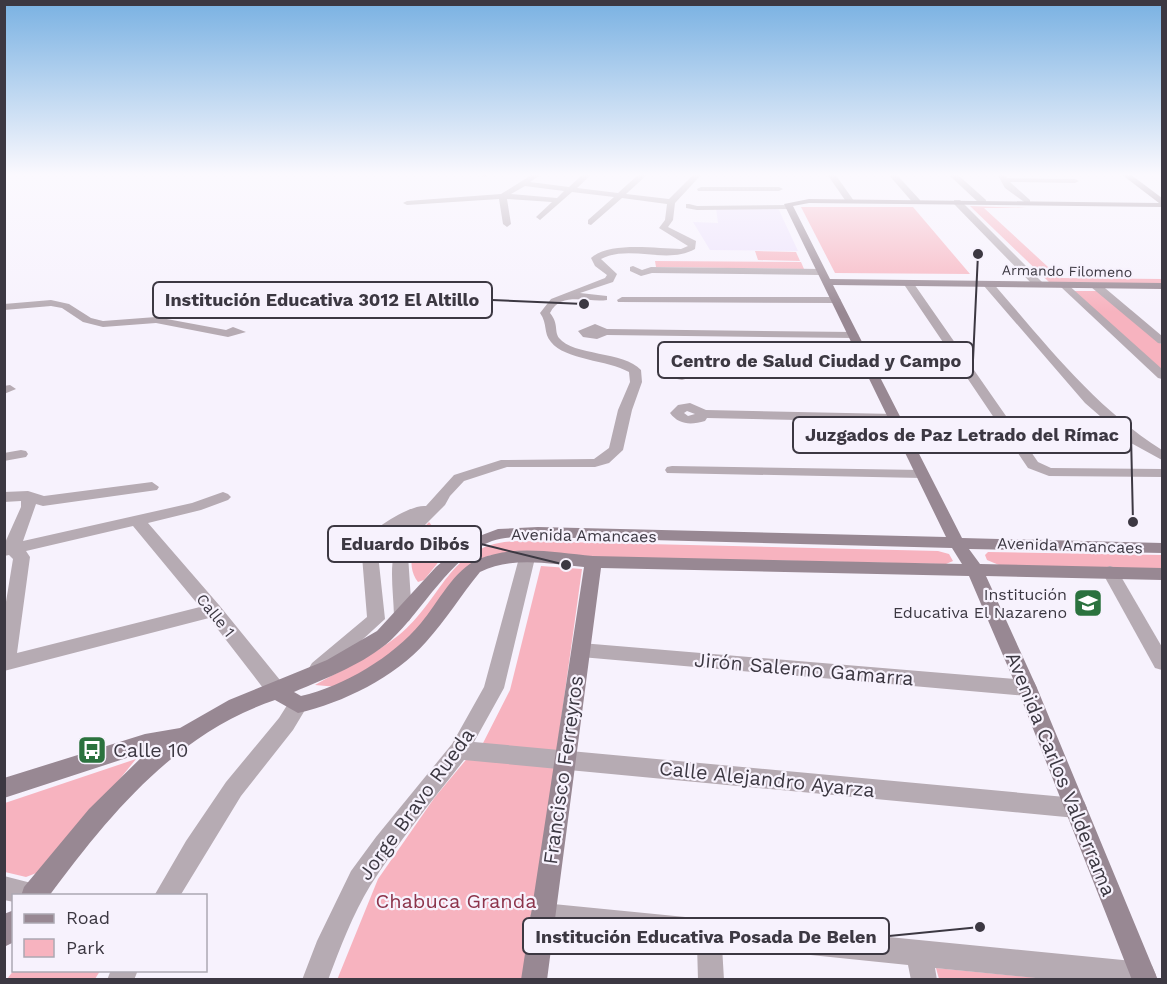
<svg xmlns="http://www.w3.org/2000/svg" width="1167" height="984" font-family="'Work Sans',sans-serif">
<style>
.built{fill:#ede2fc}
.green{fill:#f7b3bf}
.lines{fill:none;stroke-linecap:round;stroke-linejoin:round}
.street{fill:#b6abb3;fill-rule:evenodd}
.secondary{fill:#988893;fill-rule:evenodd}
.labels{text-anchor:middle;stroke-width:4.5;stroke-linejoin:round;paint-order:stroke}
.far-street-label{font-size:14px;fill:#3c3842;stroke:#f7f2fd}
.street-label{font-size:16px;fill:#3c3842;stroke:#f7f2fd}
.poi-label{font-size:16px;fill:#3c3842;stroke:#f7f2fd;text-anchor:end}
.near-street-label{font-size:20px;fill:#3c3842;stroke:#f7f2fd}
.near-poi-label{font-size:20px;fill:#3c3842;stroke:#f7f2fd;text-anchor:start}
.near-park-label{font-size:20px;fill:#8c344b;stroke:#f7f2fd}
.leader{fill:none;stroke:#3c3842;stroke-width:2}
.callout-dot{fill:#3c3842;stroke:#f7f2fd;stroke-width:2}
.callout{fill:#f7f2fd;stroke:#3c3842;stroke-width:2}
.callout-label{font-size:18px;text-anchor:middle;font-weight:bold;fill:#3c3842}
</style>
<rect width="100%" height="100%" fill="#f7f2fd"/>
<!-- built -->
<polygon class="built" points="716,207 778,208 798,251 710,250 693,222 718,223"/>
<!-- green -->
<g class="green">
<polygon points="970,206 1027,208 984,208 1060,278 1162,279 1162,284 1049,282"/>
<polygon points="801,207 913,207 970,274 835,273"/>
<polygon points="755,251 796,252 800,261 758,260"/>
<polygon points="655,261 801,262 804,269 656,267"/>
<polygon points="1073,291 1097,291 1162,345 1162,374"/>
<path d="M 429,522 L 432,526 L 473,532 L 449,549 L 424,580 L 418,582 C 404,564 415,536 429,522 Z"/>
<path d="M 520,541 L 938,551 L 949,554 L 953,561 L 946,564 L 491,555 L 476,561 L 405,645 L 338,687 L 315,685 C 343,669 374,655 399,635 C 445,597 449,541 520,541 Z"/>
<polygon points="988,552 1162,555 1162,569 999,565 987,560 985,555"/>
<polygon points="541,566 582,569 556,756 480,749 510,690"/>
<polygon points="470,755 556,765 522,979 337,980 378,879 435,797"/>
<polygon points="136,759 47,869 26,877 5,872 5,803"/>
<polygon points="936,968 1050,979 939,979"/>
<polygon points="14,970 100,970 100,971 95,979 7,979"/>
</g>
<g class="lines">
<!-- street -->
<g class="street">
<polygon points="489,174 484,177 480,175 481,174"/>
<path d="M 533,174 L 542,174 L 530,182 L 569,187 L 583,174 L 592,174 L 577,188 L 618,193 L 639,174 L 648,174 L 626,194 L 669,199 L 694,174 L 702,174 L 675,203 L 673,220 L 668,227 L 696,241 L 695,249 C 667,265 630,244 601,259 L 617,274 L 613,282 L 580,293 L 607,296 L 607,300 C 588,303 561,291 550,313 C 559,324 554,331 559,338 C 573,356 624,351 641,370 L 642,382 L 632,410 L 623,450 L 609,463 L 595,467 L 507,467 L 464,481 L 450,496 L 445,505 L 419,531 L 412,540 L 408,555 L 412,616 L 409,621 L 403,623 L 397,621 L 394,616 C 393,582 386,554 406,525 L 388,535 L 377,545 L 385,619 L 326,673 L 319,676 L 312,673 L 309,668 L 312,663 L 367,617 L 361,544 C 370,530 410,504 426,506 L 454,475 L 501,460 L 594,459 L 609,448 L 618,410 L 630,382 L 629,372 C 608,360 565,360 551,342 C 543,333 548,324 540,313 L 551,299 L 605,278 L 607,275 L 595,266 L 591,258 C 610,241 657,249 681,249 L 688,246 L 659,228 L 665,220 L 667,204 L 622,198 L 591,225 L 588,224 L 588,220 L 614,197 L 572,192 L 540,220 L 536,217 L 552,202 L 507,199 L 511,224 L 507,227 L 503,224 L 499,199 L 407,205 L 403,203 L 407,201 L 501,194 ZM 525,186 L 564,191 L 557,198 L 511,194 Z"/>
<polygon points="827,174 835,174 854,201 853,203 847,203"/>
<polygon points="888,174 896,174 920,200 920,204 914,204"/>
<polygon points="948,174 957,174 986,200 986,204 980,204"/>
<polygon points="997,174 1005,174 1007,178 1075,179 1079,181 1075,183 1010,182 1030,200 1030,204 1027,204 1005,188"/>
<polygon points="701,187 779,187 783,189 779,191 698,191 697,189"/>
<polygon points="954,200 960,200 1043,283 1043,287 1035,287 954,204"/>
<polygon points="689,204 697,206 789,205 793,207 789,209 697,210 686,208 686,204"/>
<polygon points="633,266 642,270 651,267 821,269 826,272 821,275 652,273 641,276 630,271 630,267"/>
<polygon points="904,281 912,281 1038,462 1051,468 1162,469 1162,477 1049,476 1028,468 903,283"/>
<path d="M 984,282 L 992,282 C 1045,343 1094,407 1162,450 L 1162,460 L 1131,443 L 1085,403 L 984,286 Z"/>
<polygon points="1065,282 1162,369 1162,379 1158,378 1061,287 1060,285"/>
<polygon points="1091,283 1099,283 1162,336 1162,344 1158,343 1091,287"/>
<polygon points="622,297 836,297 841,300 836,303 618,302 617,300"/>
<polygon points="51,300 69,304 91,318 103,321 156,317 226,330 233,327 246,332 228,337 156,323 103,327 83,322 62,308 51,306 4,310 4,304"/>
<polygon points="595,324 607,329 853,332 859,335 853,338 607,335 597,339 583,337 578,331"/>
<path d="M 681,362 L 695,368 L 872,370 L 878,374 L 872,378 L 695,376 L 682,380 L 667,377 L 663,370 L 670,364 ZM 681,369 L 685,372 L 675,371 Z"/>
<polygon points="10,385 16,389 4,394 4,386"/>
<path d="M 690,403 L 706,410 L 894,414 L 901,418 L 894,422 L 707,418 L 705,421 C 691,425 679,425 670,413 L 678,405 ZM 687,411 L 695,414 L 688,416 L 684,413 Z"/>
<polygon points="21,450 26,451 28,454 26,457 4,461 4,453"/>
<polygon points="672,466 922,470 929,474 922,478 667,473 665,470 667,467"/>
<path d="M 152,482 L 159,487 L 157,490 L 43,506 L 36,504 L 23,541 L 192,503 L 223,492 L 228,494 L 231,497 L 228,500 L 201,510 L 148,523 L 219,605 L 284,685 L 287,691 L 284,697 L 277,699 L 270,697 L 209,618 L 4,671 L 4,614 L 13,559 L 9,555 L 4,556 L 4,545 L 21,507 L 21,501 L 4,502 L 4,492 L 28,491 L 44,496 ZM 133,526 L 200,607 L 17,653 L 30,557 L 26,551 Z"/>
<path d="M 527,552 L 533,554 L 535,558 L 504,688 L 474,742 L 1076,798 L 1084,801 L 1087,808 L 1084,815 L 1076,818 L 464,760 C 432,801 398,842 370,886 C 353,914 340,948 328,980 L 302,980 L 317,941 L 351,871 L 376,837 L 452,744 L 484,687 L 519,558 L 521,554 Z"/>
<polygon points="1110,566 1116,568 1162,647 1162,670 1155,668 1102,572 1104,568"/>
<polygon points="581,643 1027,680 1034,682 1037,688 1034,694 1027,696 581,657 574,655 572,650 574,645"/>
<polygon points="298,697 305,699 308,705 293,730 241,796 180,896 154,896 186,841 226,782 279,718 291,699"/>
<polygon points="4,876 43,886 46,896 14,896 14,902 4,900"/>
<polygon points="543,903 1143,962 1152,966 1156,975 1154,980 1055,980 935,968 937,980 911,980 908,965 722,946 724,980 698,980 697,944 543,929 534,925 530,916 534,907"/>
<polygon points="111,970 138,970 134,980 107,980"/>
</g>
<!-- secondary -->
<g class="secondary">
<path d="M 1121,174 L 1130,174 L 1162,198 L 1162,207 L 809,203 L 793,206 L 830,279 L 1162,283 L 1162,289 L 833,285 L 962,538 L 1162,543 L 1162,553 L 969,549 L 980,564 L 1162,568 L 1162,580 L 986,576 L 1037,688 L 1158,980 L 1132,980 L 1017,688 L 969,576 L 601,568 L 547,980 L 521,980 L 584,567 C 549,564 513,556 480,572 C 461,595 446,620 426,642 C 395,677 343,703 298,713 L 275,700 C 175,734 110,814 49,896 L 21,896 L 24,887 L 89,809 L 148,751 L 4,798 L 4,778 L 145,734 L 180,728 L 229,700 L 327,660 L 377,631 L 436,567 L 466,541 L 498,529 L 538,527 L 946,537 L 784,204 L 809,199 L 1159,203 ZM 538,537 L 952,548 L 962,564 L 593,556 C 556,553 515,544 479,559 C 454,569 438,603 421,623 C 393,657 344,686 301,696 L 294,692 C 327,678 364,664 391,640 C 423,610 451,556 492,541 C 506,536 523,537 538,537 Z"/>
<polygon points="14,910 14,942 4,947 4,914"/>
</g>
</g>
<!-- sky -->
<linearGradient id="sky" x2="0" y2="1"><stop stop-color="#79b1e2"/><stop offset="0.56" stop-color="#fbf9fe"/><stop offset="1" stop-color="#fbf9fe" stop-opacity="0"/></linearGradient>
<rect width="1167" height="312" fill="url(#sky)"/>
<!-- icons -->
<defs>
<g id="school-square" transform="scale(1.5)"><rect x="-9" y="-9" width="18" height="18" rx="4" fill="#2b723e" stroke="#f7f2fd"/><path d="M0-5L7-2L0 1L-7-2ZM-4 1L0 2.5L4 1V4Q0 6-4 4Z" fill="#fff"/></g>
<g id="bus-square" transform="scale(1.5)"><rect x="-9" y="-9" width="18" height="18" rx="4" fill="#2b723e" stroke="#f7f2fd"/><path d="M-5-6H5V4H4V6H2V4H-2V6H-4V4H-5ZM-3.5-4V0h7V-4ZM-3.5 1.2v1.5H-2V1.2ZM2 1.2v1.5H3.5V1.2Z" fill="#fff"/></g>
</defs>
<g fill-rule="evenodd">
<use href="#school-square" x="1088" y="603"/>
<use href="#bus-square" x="92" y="750"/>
</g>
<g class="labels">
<!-- far-street labels -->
<g class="far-street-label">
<text transform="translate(1067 271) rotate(1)" y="5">Armando Filomeno</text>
</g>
<!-- street labels -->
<g class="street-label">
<text transform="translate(584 535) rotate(1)" y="6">Avenida Amancaes</text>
<text transform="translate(1070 545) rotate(2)" y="6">Avenida Amancaes</text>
<text transform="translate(216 615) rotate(51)" y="6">Calle 1</text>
</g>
<!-- poi labels -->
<g class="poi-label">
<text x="1067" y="600">Institución<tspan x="1067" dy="18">Educativa El Nazareno</tspan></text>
</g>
<!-- near-street labels -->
<g class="near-street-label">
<text transform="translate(804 669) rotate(5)" y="7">Jirón Salerno Gamarra</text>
<text transform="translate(563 770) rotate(-82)" y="7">Francisco Ferreyros</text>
<text transform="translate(1061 774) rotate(68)" y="7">Avenida Carlos Valderrama</text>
<text transform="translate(767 779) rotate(6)" y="7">Calle Alejandro Ayarza</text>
<text transform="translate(416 804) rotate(-54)" y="7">Jorge Bravo Rueda</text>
</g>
<!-- near-poi labels -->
<g class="near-poi-label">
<text x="113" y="757">Calle 10</text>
</g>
<!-- near-park labels -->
<g class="near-park-label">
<text x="456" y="908">Chabuca Granda</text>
</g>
</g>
<!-- callouts -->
<path class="leader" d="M584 304L492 300M978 254L973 360M1133 522L1131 435M566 565L481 544M980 927L889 936"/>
<g class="callout-dot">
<circle cx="584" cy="304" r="6"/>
<circle cx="978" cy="254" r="6"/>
<circle cx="1133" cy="522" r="6"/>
<circle cx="566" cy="565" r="6"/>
<circle cx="980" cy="927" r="6"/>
</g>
<g class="callout">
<rect x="153" y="282" width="339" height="36" rx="6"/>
<rect x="658" y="342" width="315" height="36" rx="6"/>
<rect x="793" y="417" width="338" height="36" rx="6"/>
<rect x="328" y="526" width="153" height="36" rx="6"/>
<rect x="523" y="918" width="366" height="36" rx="6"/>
</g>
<g class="callout-label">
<text x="322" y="306">Institución Educativa 3012 El Altillo</text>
<text x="816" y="367">Centro de Salud Ciudad y Campo</text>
<text x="962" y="441">Juzgados de Paz Letrado del Rímac</text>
<text x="405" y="550">Eduardo Dibós</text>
<text x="706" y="943">Institución Educativa Posada De Belen</text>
</g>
<!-- border -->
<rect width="1167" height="984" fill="none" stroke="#3c3842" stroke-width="12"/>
<!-- legend -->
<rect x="12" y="894" width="195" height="78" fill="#f7f2fd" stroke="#aca8b2" stroke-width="1.5"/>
<rect x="24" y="914" width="30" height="9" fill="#988893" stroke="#aca8b2" stroke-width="1.5"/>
<text x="66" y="924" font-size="18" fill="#3c3842">Road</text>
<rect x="24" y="939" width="30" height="18" fill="#f7b3bf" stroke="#aca8b2" stroke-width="1.5"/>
<text x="66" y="954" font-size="18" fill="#3c3842">Park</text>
</svg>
